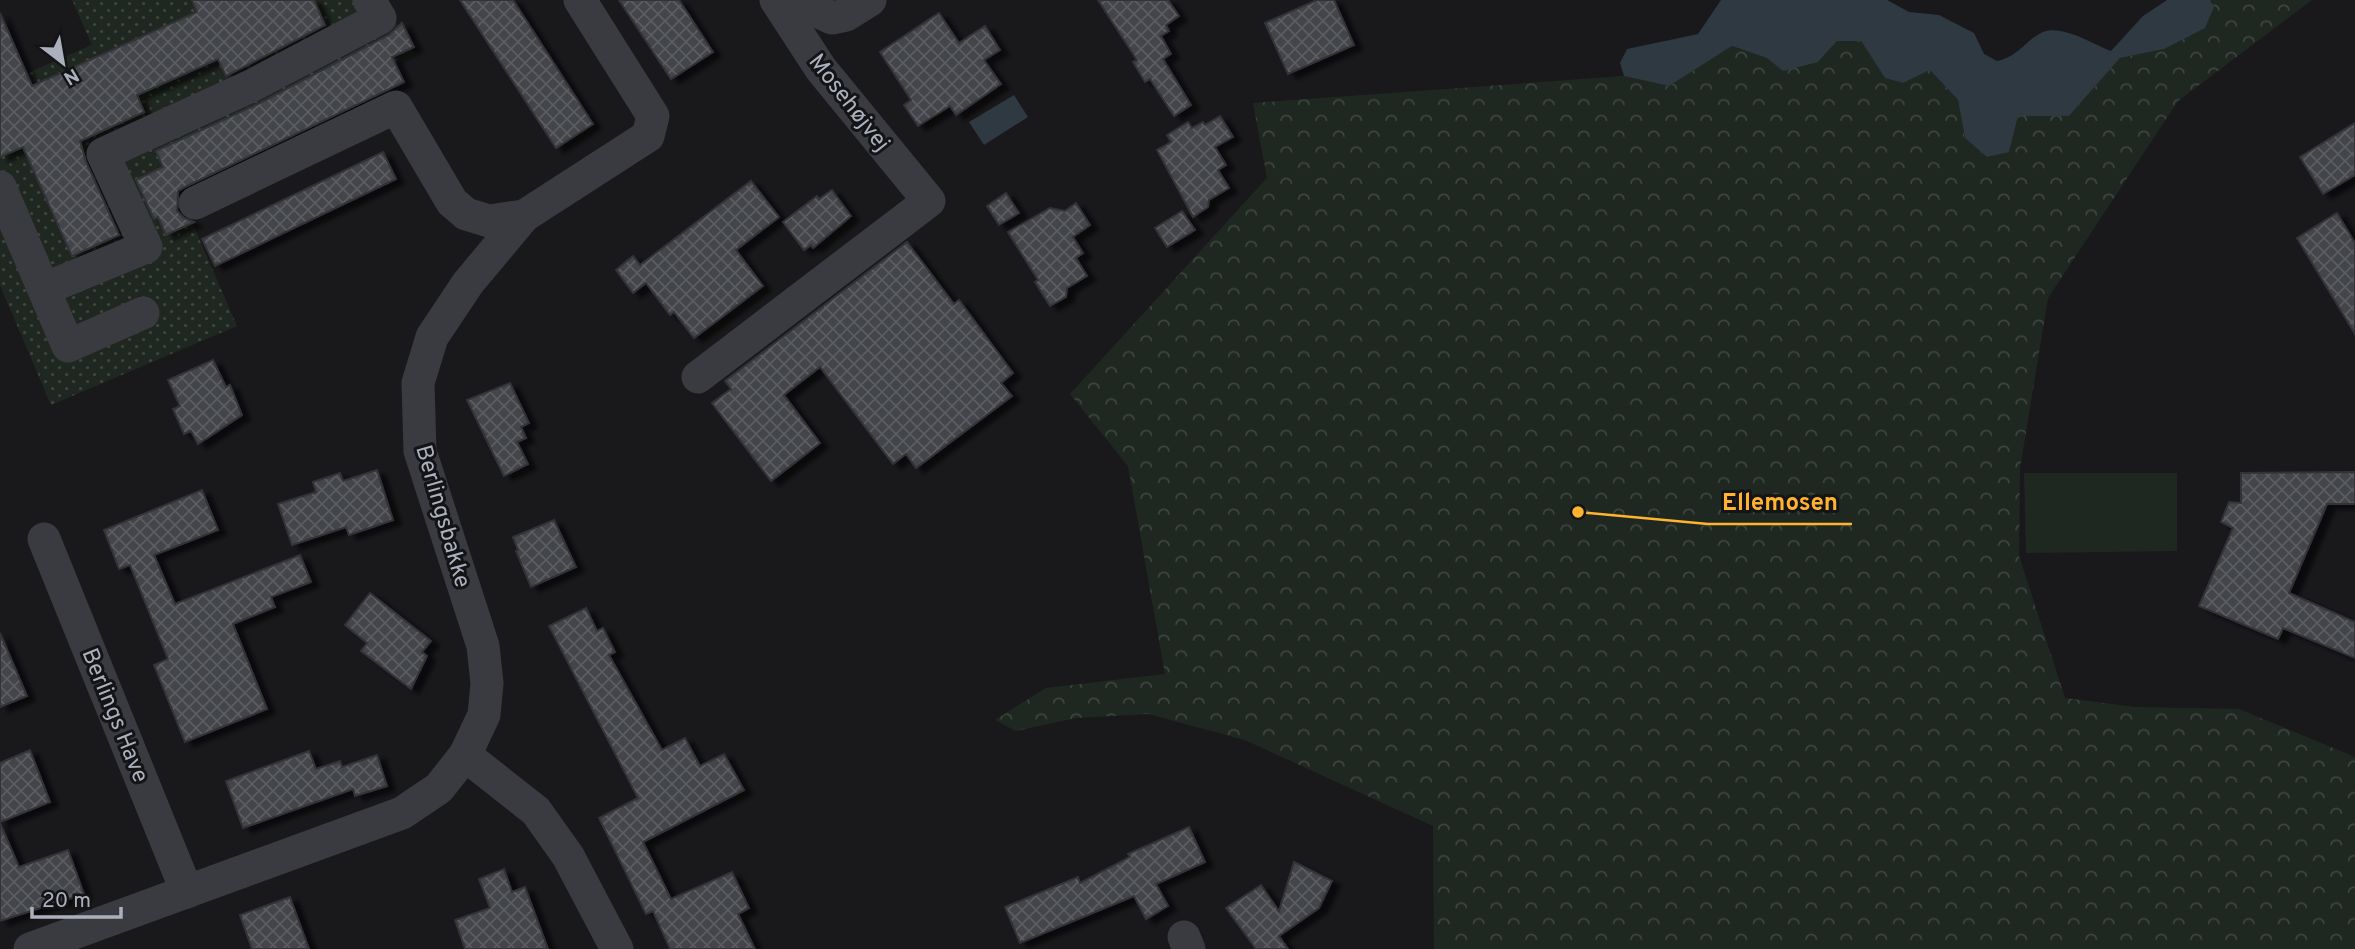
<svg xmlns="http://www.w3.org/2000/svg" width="2355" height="949" font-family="Overpass,sans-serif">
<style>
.grass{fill:url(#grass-dots)}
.forest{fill:url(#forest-crowns)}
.pitch{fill:#1f2820}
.water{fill:#2e3942}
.building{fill:url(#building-cross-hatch);stroke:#333338;stroke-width:2;filter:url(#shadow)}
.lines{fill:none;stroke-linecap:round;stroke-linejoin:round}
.minor{stroke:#3a3b41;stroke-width:33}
.labels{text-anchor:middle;stroke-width:6;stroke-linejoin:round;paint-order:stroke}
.street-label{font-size:23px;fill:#abb1bc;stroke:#141417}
.leader{fill:none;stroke:#ffb32e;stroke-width:2.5}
.callout-dot{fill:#ffb32e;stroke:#141417;stroke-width:2.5}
.callout-label{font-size:24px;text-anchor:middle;font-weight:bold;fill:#ffb32e;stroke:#141417;stroke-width:6;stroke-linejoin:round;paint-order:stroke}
</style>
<defs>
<pattern id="grass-dots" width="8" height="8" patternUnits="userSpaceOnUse" patternTransform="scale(1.75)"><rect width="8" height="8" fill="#1f2820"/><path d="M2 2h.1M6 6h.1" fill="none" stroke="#3d453e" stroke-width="1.8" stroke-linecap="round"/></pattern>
<pattern id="forest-crowns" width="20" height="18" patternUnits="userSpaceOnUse" patternTransform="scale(1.75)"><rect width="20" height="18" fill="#1f2820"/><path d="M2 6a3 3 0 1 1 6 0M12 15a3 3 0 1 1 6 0" fill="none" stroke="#3d453e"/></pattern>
<pattern id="building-cross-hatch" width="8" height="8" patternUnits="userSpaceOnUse" patternTransform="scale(1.75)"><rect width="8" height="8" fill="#434449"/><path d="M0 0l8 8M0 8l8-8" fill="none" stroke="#5b5d61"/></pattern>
<filter id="shadow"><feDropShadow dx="8" dy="4.5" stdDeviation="2" flood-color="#0009"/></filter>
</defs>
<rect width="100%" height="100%" fill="#19191c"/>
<!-- grass -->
<polygon class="grass" points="72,0 382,0 415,54 171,174 237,326 51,405 0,285 0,85 92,45"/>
<!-- forest -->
<polygon class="forest" points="2210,0 2312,0 2178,101 2048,298 2020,468 2019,556 2065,698 2135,707 2239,709 2355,757 2355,949 1434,949 1433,826 1245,740 1148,714 1076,718 1016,731 995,720 1046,688 1165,674 1128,466 1070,394 1267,178 1253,103 1624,76 1669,86 1732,46 1767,58 1818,62 1837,41 1861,41 1885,78 1903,83 1930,70 1958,100 1965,138 2009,152 2018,116 2069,116 2120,58 2164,49 2214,7"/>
<!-- pitch -->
<polygon class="pitch" points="2024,473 2177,473 2177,551 2026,553"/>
<!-- water -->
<g class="water">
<path d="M 1721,0 L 1887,0 L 1909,12 L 1939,15 L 1974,33 L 1984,54 L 1997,61 C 2020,56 2025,40 2043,32 C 2062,24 2093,44 2111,51 L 2143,16 L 2167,0 L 2210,0 L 2214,7 L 2205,28 L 2164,49 L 2120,58 L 2069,116 L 2018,116 L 2009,152 L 1987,157 L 1965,138 L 1958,100 L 1930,70 L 1903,83 L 1885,78 L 1861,41 L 1837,41 L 1818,62 L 1783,71 L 1767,58 L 1732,46 L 1669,86 L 1624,76 L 1620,63 L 1627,49 L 1698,34 Z"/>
<polygon points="1014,95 1028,117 984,145 969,122"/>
</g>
<!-- building -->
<g class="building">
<polygon points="192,0 314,0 325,25 226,76 218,59 137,95 144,112 80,141 86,162 119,235 72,256 23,147 0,157 0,13 32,86 197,12"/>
<polygon points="460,0 513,0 593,124 556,148"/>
<polygon points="619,0 679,0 713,52 671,79"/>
<polygon points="1098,0 1168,0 1179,16 1166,25 1169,31 1161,36 1171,54 1163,59 1191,105 1174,116 1150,79 1145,82 1133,62 1137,60"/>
<polygon points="1317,0 1334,0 1354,45 1288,74 1265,23"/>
<polygon points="939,13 959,43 985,26 1000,50 984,60 1001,84 956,115 950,106 918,126 904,105 911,100 880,52"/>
<polygon points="402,23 414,47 392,57 404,82 187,186 178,191 177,211 184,218 194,222 166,235 158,217 154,219 136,180 163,167 156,151 260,103 389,35"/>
<polygon points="1220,116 1233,137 1215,147 1226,165 1218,170 1229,188 1209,200 1208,207 1193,217 1157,150 1171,142 1167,135 1188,122 1192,128 1203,122 1205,125"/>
<polygon points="2355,123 2355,175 2323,194 2300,157"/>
<polygon points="383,152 396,179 215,266 202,239"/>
<polygon points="751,181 779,217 736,250 763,286 694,338 674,312 670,315 646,283 633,293 616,270 633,256 640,265"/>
<polygon points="832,190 851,216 813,248 811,245 804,250 783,222 817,196 819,199"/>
<polygon points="1006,193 1019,213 999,225 987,206"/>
<polygon points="1076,203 1090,225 1073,237 1083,253 1076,258 1087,276 1067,288 1066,297 1050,306 1035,282 1038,280 1008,232 1050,208 1065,211"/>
<polygon points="1182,211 1195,230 1167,247 1155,228"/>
<polygon points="2337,213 2355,243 2355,334 2297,238"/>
<polygon points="907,242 954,304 959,300 1013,373 1001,383 1012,396 916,468 906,454 893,464 820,367 784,395 820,443 771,481 712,403 731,389 725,381"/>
<polygon points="213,360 226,387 230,385 242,415 198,444 191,431 184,434 173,409 180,406 168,380"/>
<polygon points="510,383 529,423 521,427 526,438 517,442 528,464 504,476 467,400"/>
<polygon points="377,470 393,520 349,535 346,527 292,545 278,504 316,492 313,482 340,473 343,481"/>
<polygon points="2355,472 2355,504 2327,504 2289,593 2355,622 2355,658 2283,628 2278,639 2199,606 2233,528 2221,522 2229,502 2241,503 2241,473"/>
<polygon points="202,490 218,530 154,555 175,604 300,555 311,582 271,597 275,607 233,624 267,709 185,742 154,665 168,659 130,565 119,569 104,530"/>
<polygon points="554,520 576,567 531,587 516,551 518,550 513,537"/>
<polygon points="370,593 431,641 422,652 427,656 411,689 361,651 367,643 345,625"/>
<polygon points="586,608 597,631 603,628 615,652 609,655 662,750 685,738 700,766 724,754 744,790 643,842 671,899 732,872 749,908 738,914 755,949 670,949 653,911 646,914 599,818 638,798 549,626"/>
<polygon points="0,633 27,696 0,707"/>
<polygon points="30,750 50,802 0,822 0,763"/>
<polygon points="309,751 316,769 340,761 342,767 377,755 387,786 355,796 353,789 243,828 226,781"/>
<polygon points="0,823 19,867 68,850 84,894 0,921"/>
<polygon points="1189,827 1205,862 1156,884 1168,906 1146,919 1134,896 1020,943 1005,907 1078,877 1080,883 1130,857 1128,854"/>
<polygon points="1294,862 1332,881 1319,908 1279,936 1288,949 1256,949 1226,908 1261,885 1279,911"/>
<polygon points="504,869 512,892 525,887 548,949 465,949 455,920 490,908 479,879"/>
<polygon points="290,897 309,949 252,949 240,915"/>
</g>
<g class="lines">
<!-- minor -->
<g class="minor">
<polyline points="811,0 819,12 832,18 846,15 870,0"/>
<polyline points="0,187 68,346 143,313"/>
<polyline points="195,203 396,107 452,202 466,214 489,221 524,216 648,136 653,116 580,0"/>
<polyline points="44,289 146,247 103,154 251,86 380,18 369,0"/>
<polyline points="698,377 929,201 821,69 776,0"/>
<polyline points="44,539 187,892"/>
<polyline points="465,755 536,811 568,856 617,949"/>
<polyline points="1184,937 1189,949"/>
<polyline points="30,949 402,813 439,788 465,755 484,715 487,683 483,646 420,451 418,383 432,337 468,283 524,216"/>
</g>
</g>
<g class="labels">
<!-- street labels -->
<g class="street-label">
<text transform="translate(850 102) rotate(52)" y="8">Mosehøjvej</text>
<text transform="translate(444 516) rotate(74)" y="8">Berlingsbakke</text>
<text transform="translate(116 715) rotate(68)" y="8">Berlings Have</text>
</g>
</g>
<!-- callouts -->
<path class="leader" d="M1578 512L1708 524H1852"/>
<circle class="callout-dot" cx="1578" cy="512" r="7"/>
<g class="callout-label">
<text x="1780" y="510">Ellemosen</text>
</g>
<!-- north arrow -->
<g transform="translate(63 63) rotate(149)" stroke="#141417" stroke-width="5" paint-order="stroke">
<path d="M0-5L12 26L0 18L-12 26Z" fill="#abb1bc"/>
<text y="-10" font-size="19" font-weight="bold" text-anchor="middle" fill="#abb1bc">N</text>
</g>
<!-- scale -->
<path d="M32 907v10h89v-10" fill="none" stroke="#abb1bc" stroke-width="3.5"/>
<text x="42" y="907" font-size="21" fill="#abb1bc" stroke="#141417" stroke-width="5" paint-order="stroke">20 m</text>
</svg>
